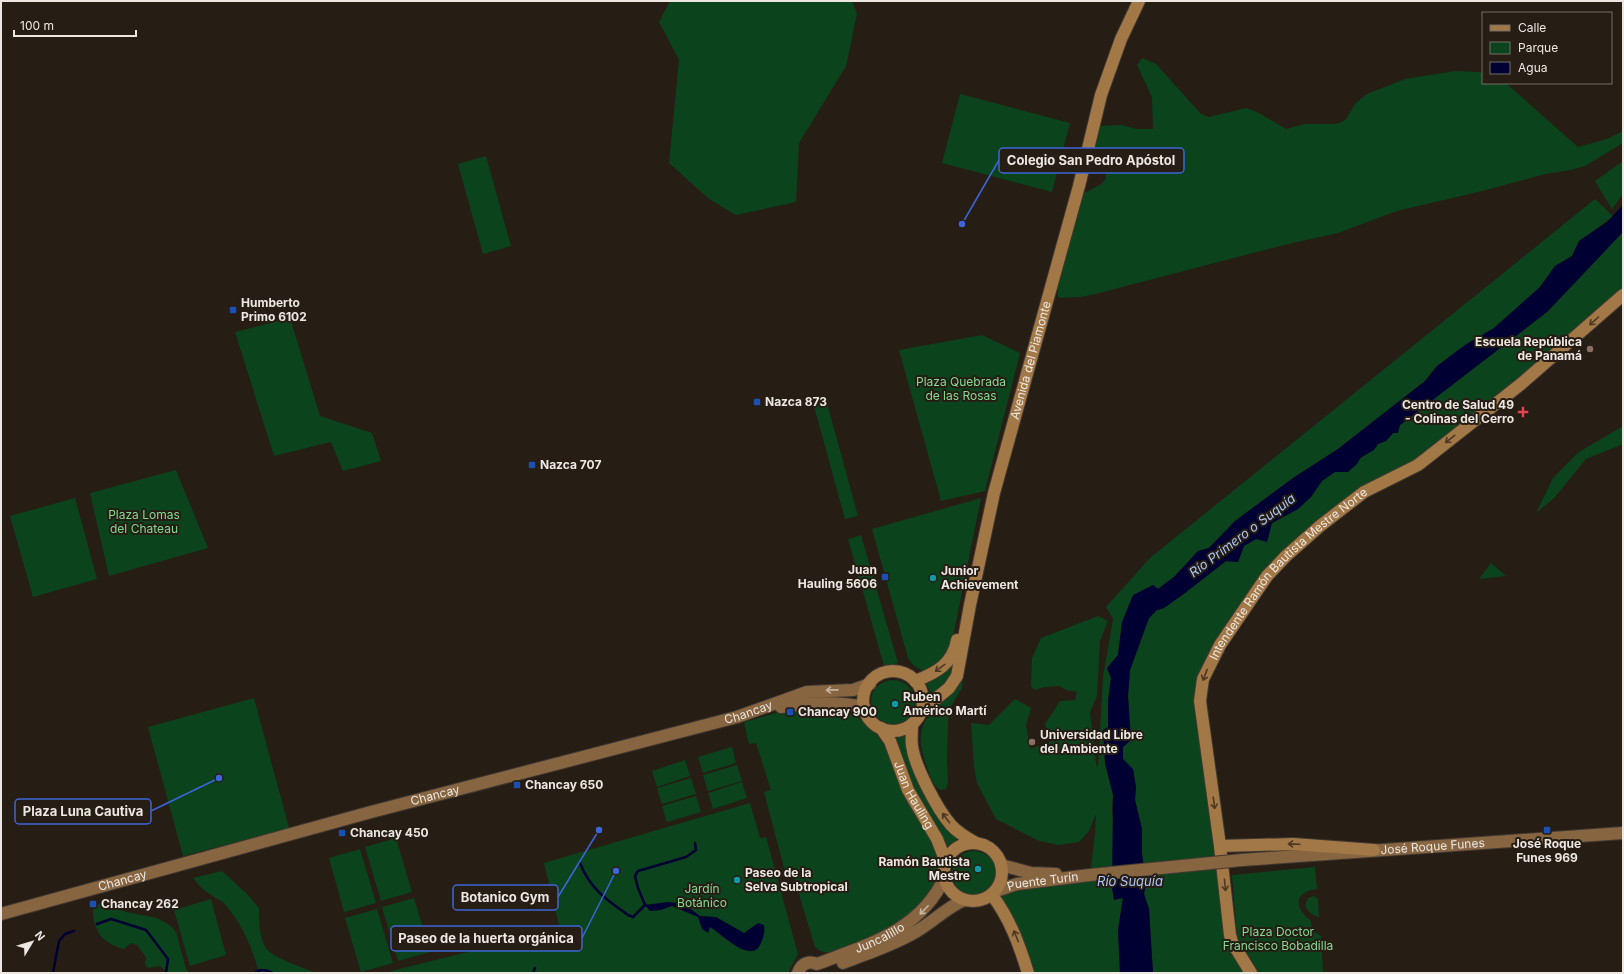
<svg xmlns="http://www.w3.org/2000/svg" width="1624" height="974" font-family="Inter,sans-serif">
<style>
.green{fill:#0b441c}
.water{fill:#000132}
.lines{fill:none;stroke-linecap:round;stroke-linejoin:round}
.stream{stroke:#000132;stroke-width:2.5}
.secondary-casing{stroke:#423932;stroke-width:14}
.primary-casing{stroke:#423932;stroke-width:14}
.secondary{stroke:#866540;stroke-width:12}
.primary{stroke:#a37847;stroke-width:12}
.secondary-bridge-casing{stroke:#423932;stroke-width:14;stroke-linecap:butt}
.secondary-bridge{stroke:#866540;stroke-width:12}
.oneway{stroke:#4c3824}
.oneway2{stroke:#c3b3a1}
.transit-dot{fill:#1a4fb4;stroke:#261d15;stroke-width:1.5}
.education-dot{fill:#8d6e63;stroke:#261d15;stroke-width:1.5}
.health-dot{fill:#e0444e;stroke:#261d15;stroke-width:1.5}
.culture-dot{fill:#0f9aa8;stroke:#261d15;stroke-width:1.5}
.labels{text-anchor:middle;stroke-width:4;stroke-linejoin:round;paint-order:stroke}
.poi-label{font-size:12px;font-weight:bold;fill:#ece7e1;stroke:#261d15;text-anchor:start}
.street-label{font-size:12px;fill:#ece7e1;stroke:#261d15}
.park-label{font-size:12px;fill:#84d992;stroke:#261d15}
.water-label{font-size:13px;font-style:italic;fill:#aac6f8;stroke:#261d15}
.leader{fill:none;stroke:#3c65d9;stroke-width:1.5}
.callout-dot{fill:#3c65d9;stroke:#261d15;stroke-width:1.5}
.callout{fill:#261d15;stroke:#3c65d9;stroke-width:1.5}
.callout-label{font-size:13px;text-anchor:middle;font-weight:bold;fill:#ece7e1}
</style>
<rect width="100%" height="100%" fill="#261d15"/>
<!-- green -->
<g class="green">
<polygon points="670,1 852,1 857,14 846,66 799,143 796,202 736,215 709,199 669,163 679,60 659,22"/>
<polygon points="1142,58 1156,64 1201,114 1209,117 1246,108 1257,112 1286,129 1305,124 1335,124 1342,122 1346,119 1356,103 1367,94 1405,79 1455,71 1479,72 1483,73 1483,83 1505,83 1508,85 1578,147 1607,139 1623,131 1623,143 1585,166 1571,170 1545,174 1486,190 1397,211 1338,233 1284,245 1095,294 1081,297 1058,298 1058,283 1084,193 1100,185 1106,179 1104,168 1092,163 1095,134 1100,126 1122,125 1136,129 1153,129 1152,97 1137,65"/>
<polygon points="960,94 1070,123 1052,192 942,163"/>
<polygon points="486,156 511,246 483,254 458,164"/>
<polygon points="1623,161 1623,194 1612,209 1595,181"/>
<path d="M 1595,199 L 1615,218 L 1623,231 L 1623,295 L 1418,465 L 1373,486 L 1274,567 L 1203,679 L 1230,935 L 1251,973 L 1153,973 L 1149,909 L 1144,894 L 1146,881 L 1142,854 L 1142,829 L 1135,800 L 1136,787 L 1133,770 L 1123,759 L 1123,747 L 1131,740 L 1128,696 L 1130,670 L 1149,618 L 1157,610 L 1164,608 L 1185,593 L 1226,561 L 1238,562 L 1244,546 L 1256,539 L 1272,523 L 1298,509 L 1311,497 L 1322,481 L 1335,472 L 1357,464 C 1361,454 1372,453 1378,444 L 1386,441 L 1400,425 L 1547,312 L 1620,235 L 1611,218 L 1579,241 L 1572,256 L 1555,266 L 1540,287 L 1494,328 L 1465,345 L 1437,366 L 1425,381 L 1338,449 L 1293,478 L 1235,521 L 1209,548 L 1198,551 L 1175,576 L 1158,589 L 1153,585 L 1122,622 L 1118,655 L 1107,668 L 1111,678 L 1108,701 L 1108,727 L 1105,763 L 1113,795 L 1112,810 L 1123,897 L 1118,930 L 1120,973 L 1028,973 L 992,895 L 1090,875 L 1095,834 L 1096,814 L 1089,831 L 1079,842 L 1059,845 L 1039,841 L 996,819 L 977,783 L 974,766 L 971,723 L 989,725 L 1015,699 L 1031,708 L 1026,725 L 1030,749 L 1050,742 L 1045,724 L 1060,701 L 1075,700 L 1077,692 L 1066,690 L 1059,686 L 1045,687 L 1034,690 L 1031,686 L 1032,658 L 1041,638 L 1098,616 L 1108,621 L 1100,641 L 1097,696 L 1090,712 L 1096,764 L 1098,768 L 1103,677 L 1113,619 L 1106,607 L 1150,558 Z"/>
<polygon points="290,318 320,416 372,433 381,461 343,471 331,442 274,456 235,332"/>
<polygon points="982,335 1020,353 985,491 941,501 899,350"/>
<polygon points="825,396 858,516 845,519 812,399"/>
<polygon points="1623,426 1623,444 1586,459 1554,498 1536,513 1553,478 1579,452"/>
<polygon points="176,470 208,548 109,576 90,493"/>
<polygon points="75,498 97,579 33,597 10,516"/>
<path d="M 981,498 L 950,652 L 947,656 L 927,671 C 918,670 913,666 908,658 L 872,529 Z"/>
<polygon points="861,535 898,663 884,666 848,539"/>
<polygon points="1491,563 1506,576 1479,579"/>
<polygon points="956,658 952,678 930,696 929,689 925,681"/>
<path d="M 963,677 L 962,688 L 950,708 L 948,722 L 947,760 L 948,783 L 946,789 L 941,790 C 934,788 929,774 927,767 C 916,735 918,723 944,701 C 953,694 959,688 963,677 Z"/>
<circle cx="893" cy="702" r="22"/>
<polygon points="254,698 289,828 183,856 148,727"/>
<path d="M 795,708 C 816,710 842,707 860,719 C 888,738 903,781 918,811 C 925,826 936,843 940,861 C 941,867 939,878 936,884 C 923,914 882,932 854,943 C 842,948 826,959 815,947 L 794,878 L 787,879 L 764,792 L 771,790 L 756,743 L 749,744 L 744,722 Z"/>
<path d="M 892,735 L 904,735 L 914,766 L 941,821 L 958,841 L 949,848 C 922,814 906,775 892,735 Z"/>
<polygon points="732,747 736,763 703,773 698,757"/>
<polygon points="685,760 690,776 657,787 652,771"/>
<polygon points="737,765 742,781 708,791 703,775"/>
<polygon points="691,778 696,794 662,804 657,788"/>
<polygon points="742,782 747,798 713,809 708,793"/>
<polygon points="696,796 701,812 667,822 662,806"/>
<polygon points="750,803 760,838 766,837 798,954 788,973 383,973 560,929 544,863"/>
<polygon points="396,838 412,892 381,901 365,847"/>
<polygon points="360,849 376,903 344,912 329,858"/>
<circle cx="974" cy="873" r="22"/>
<path d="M 1315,867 L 1317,889 C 1293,892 1294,908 1311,921 L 1312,931 L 1321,936 L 1323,973 L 1259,973 L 1237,936 L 1232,875 Z"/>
<path d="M 222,871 L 246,893 L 259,908 C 259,921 259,937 266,948 C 270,957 305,968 316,973 L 259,973 C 253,949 241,922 224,903 C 221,900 215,898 211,895 C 203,890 199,885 193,878 Z"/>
<path d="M 1314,896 L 1318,899 L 1319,917 C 1312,915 1307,911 1305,905 L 1308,898 Z"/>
<polygon points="414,898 430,952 398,961 382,907"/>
<polygon points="211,899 226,955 190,966 174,910"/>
<path d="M 101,902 L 126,912 L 157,918 L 171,926 L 176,932 L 186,969 L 189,973 L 168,973 L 160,966 L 148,968 L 145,964 L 146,957 L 137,945 L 131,943 L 124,949 C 102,943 93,931 93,908 Z"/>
<polygon points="377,909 393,963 361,972 345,918"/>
</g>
<!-- water -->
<g class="water">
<polygon points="1623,205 1623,232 1547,312 1400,425 1398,433 1393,433 1386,441 1378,444 1374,450 1360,458 1357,464 1348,472 1335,472 1322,481 1311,497 1298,509 1272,523 1267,542 1256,539 1244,546 1238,562 1226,561 1185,593 1164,608 1157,610 1149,618 1130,670 1128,696 1131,740 1123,747 1123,759 1133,769 1136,787 1135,800 1142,829 1142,854 1146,881 1144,894 1149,909 1153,973 1120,973 1118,930 1123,898 1114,900 1112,888 1113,795 1105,763 1103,730 1108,727 1108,701 1111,678 1107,668 1118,655 1122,622 1133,595 1153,585 1158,589 1175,576 1198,551 1209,548 1235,521 1293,478 1338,449 1425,381 1437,366 1465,345 1494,328 1540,287 1555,266 1572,256 1579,241 1607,222"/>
<path d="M 668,902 L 678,903 L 688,907 L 700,916 L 716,917 L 744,933 L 758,923 L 764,925 C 765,932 764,936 761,943 C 752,966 722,934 710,927 L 708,933 L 702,929 L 698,917 L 672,906 L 661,910 L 650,911 L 645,905 Z"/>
</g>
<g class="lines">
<!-- stream -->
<g class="stream">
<path d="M 580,863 C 590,889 607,900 628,915 L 633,917 L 645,905"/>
<polyline points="646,905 645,905 638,888 635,876 638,871 686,857 696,850 695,843"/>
<polyline points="97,924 111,919 146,930 168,959 166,973"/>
<polyline points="53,973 59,941 65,934 74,931"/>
<path d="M 255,973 C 260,968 267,970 273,973"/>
<polyline points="533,973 535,968"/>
</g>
<!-- secondary casing -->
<g class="secondary-casing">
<g id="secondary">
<path d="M 781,707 C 810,703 836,701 864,707"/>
<path id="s1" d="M 1242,860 L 1623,833"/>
<polyline points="1001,865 1031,873 1056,874"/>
<path id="s2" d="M 996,891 L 1017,884 L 1090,875"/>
<path id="s3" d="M 1,914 L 371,812 L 737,717 L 807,692 L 853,690 L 870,684"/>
<path d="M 843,963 C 868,953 894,945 917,931 C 934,921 946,908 964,900"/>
<path id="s4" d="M 798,973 C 801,964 808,960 817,964 C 869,944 920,931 945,877"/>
</g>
</g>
<!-- primary casing -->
<g class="primary-casing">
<g id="primary">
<circle cx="893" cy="701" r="30"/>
<path d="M 915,681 C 936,673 953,664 957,640"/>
<path id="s5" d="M 921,711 L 949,688 L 957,676 L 970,605 L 994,493 L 1079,186 L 1101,95 L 1121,39 L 1139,1"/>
<path d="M 912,724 C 912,731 911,739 912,746 C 915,767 937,809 951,825 C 958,833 967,838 976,843"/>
<path id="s6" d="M 881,728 L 890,741 L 908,790 L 937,839 L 946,862"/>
<circle cx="973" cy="872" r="29"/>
<polyline points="1220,846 1293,844 1374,850"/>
<path d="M 992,895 C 1010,919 1019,944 1028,973"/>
<path id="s7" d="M 1251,973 L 1232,942 L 1230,935 L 1220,846 L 1200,701 L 1203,679 L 1220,645 L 1267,576 L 1286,556 L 1320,526 L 1364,492 L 1418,465 L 1521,384 L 1623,295"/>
</g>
</g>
<!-- secondary -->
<use href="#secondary" class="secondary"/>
<!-- primary -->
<use href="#primary" class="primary"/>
<!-- secondary-bridge casing -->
<g class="secondary-bridge-casing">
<polyline id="secondary-bridge" points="1090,875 1242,860"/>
</g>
<!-- secondary-bridge -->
<use href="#secondary-bridge" class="secondary-bridge"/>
</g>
<!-- one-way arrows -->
<defs><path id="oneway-shaft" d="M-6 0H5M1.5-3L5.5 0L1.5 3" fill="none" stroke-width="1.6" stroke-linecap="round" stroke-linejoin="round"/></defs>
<g class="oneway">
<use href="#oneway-shaft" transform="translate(1594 321) rotate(138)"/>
<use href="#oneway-shaft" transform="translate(1450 439) rotate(142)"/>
<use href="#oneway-shaft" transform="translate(940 668) rotate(144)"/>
<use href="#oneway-shaft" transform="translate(1205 675) rotate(111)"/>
<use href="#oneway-shaft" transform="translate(1214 803) rotate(82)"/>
<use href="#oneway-shaft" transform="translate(946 818) rotate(-127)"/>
<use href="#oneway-shaft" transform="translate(1294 844) rotate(-178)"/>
<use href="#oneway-shaft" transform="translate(1225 885) rotate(84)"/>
<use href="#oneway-shaft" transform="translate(1016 936) rotate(-112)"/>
</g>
<g class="oneway2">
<use href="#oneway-shaft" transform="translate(832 690) rotate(179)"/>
<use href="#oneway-shaft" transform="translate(924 910) rotate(134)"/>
</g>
<!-- markers -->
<g class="transit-dot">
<rect x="229" y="306" width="8" height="8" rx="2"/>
<rect x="753" y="398" width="8" height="8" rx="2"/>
<rect x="528" y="461" width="8" height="8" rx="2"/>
<rect x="881" y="573" width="8" height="8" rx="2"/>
<rect x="786" y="708" width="8" height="8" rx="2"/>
<rect x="513" y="781" width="8" height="8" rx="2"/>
<rect x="1543" y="826" width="8" height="8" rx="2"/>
<rect x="338" y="829" width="8" height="8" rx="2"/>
<rect x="89" y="900" width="8" height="8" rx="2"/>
</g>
<g class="education-dot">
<circle cx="1590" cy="349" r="4"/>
<circle cx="1032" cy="742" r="4"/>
</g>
<path class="health-dot" d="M1521 406h4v4h4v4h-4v4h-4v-4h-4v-4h4z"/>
<g class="culture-dot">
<circle cx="933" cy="578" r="4"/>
<circle cx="895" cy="704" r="4"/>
<circle cx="978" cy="869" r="4"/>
<circle cx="737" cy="880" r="4"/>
</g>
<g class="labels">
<!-- poi labels -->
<g class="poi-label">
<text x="241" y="307">Humberto<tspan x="241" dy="14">Primo 6102</tspan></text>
<text x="1582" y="346" text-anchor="end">Escuela República<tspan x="1582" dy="14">de Panamá</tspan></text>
<text x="765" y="406">Nazca 873</text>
<text x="1514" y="409" text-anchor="end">Centro de Salud 49<tspan x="1514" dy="14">- Colinas del Cerro</tspan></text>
<text x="540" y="469">Nazca 707</text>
<text x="877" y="574" text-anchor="end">Juan<tspan x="877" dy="14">Hauling 5606</tspan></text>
<text x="941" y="575">Junior<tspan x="941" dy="14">Achievement</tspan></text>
<text x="903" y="701">Ruben<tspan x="903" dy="14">Américo Martí</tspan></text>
<text x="798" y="716">Chancay 900</text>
<text x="1040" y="739">Universidad Libre<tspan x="1040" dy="14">del Ambiente</tspan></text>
<text x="525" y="789">Chancay 650</text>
<text x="350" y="837">Chancay 450</text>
<text x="1547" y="848" text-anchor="middle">José Roque<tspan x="1547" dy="14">Funes 969</tspan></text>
<text x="970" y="866" text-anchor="end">Ramón Bautista<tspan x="970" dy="14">Mestre</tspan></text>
<text x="745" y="877">Paseo de la<tspan x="745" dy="14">Selva Subtropical</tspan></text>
<text x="101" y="908">Chancay 262</text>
</g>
<!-- street labels -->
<g class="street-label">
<text dy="4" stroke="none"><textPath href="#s5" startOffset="375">Avenida del Piamonte</textPath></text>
<text dy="4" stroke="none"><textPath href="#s7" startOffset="439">Intendente Ramón Bautista Mestre Norte</textPath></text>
<text dy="4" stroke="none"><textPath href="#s3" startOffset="774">Chancay</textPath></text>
<text dy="4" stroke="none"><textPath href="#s6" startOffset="75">Juan Hauling</textPath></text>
<text dy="4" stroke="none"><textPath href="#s3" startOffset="450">Chancay</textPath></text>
<text dy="4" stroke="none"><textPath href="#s1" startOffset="191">José Roque Funes</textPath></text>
<text dy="4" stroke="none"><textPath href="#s3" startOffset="126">Chancay</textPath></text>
<text dy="4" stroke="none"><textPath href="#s2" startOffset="48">Puente Turín</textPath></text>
<text dy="4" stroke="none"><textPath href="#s4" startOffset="92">Juncalillo</textPath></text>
</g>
<!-- park labels -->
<g class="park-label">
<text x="961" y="386">Plaza Quebrada<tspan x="961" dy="14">de las Rosas</tspan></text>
<text x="144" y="519">Plaza Lomas<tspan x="144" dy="14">del Chateau</tspan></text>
<text x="702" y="893">Jardín<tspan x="702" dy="14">Botánico</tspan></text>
<text x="1278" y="936">Plaza Doctor<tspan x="1278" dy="14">Francisco Bobadilla</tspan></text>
</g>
<!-- water labels -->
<g class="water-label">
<text transform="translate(1242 535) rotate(-37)" y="5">Río Primero o Suquía</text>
<text x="1130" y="886">Río Suquía</text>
</g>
</g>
<!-- callouts -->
<path class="leader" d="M962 224L999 160M219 778L151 811M599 830L558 897M616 871L582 938"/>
<g class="callout-dot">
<circle cx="962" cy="224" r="4"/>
<circle cx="219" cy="778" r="4"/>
<circle cx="599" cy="830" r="4"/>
<circle cx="616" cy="871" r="4"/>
</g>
<g class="callout">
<rect x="999" y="148" width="185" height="25" rx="4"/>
<rect x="15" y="799" width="136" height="25" rx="4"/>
<rect x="453" y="885" width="105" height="25" rx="4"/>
<rect x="391" y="926" width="191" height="25" rx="4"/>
</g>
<g class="callout-label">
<text x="1091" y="165">Colegio San Pedro Apóstol</text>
<text x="83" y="816">Plaza Luna Cautiva</text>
<text x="505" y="902">Botanico Gym</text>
<text x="486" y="943">Paseo de la huerta orgánica</text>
</g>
<!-- border -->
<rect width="1624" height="974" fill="none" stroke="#ece7e1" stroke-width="4"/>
<!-- legend -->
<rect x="1482" y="12" width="130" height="72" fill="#261d15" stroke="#756e67"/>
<rect x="1490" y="25" width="20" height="6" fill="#a37847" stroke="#756e67"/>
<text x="1518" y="32" font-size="12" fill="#ece7e1">Calle</text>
<rect x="1490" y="42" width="20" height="12" fill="#0b441c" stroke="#756e67"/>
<text x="1518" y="52" font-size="12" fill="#ece7e1">Parque</text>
<rect x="1490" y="62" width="20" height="12" fill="#000132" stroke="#756e67"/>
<text x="1518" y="72" font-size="12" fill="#ece7e1">Agua</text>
<!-- north arrow -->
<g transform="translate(32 942) rotate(52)" stroke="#261d15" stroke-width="3" paint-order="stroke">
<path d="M0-3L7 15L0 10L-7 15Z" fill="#ece7e1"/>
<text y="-6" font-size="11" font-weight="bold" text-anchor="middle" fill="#ece7e1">N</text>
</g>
<!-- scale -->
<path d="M14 30v6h122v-6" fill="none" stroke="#ece7e1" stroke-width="2"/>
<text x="20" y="30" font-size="12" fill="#ece7e1" stroke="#261d15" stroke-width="3" paint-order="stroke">100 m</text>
</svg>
